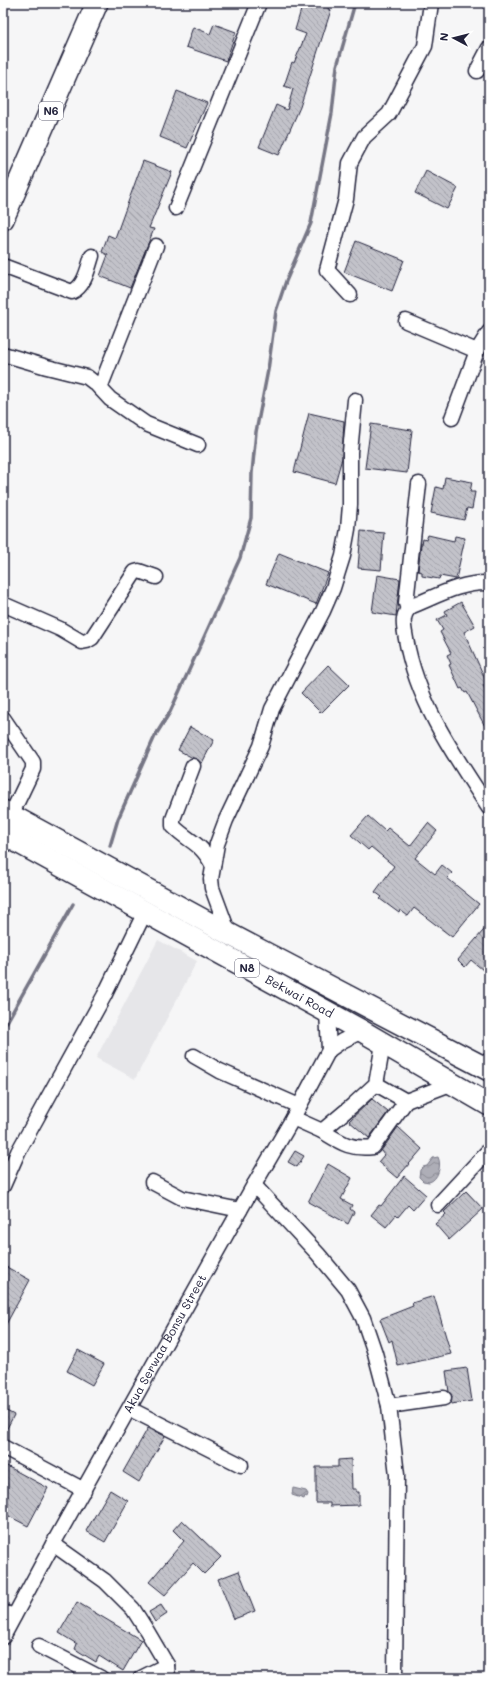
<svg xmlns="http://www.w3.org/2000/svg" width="492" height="1681" font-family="Mali,sans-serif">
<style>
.built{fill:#e6e6e9}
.water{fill:url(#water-waves);stroke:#767685}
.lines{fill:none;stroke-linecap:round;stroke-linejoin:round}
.stream{stroke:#767685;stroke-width:3.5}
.building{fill:url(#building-back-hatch);stroke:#22223b}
.minor-casing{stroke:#22223b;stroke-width:17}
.highway-casing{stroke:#22223b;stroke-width:24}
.minor{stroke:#fff;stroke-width:14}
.highway{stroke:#fff;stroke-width:21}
.labels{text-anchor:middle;stroke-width:3;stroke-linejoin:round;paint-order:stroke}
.shield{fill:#fff;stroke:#646476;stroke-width:1}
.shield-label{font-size:11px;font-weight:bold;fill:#22223b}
.street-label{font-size:12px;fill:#22223b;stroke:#fff}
</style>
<defs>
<pattern id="water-waves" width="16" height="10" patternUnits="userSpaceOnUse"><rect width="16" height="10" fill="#aeaeb7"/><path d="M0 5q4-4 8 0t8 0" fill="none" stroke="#8d8d96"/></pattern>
<pattern id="building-back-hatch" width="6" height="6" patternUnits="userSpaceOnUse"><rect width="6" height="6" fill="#c2c2c9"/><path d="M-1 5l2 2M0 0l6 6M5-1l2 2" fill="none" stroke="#a6a6ae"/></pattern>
</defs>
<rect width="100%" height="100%" fill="#f6f6f7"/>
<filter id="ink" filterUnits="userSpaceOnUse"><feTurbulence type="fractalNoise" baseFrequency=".025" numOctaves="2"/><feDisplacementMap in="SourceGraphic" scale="8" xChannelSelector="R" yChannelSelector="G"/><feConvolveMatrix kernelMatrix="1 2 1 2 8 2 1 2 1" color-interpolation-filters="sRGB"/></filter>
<g filter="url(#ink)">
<!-- built -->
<polygon class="built" points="158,940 197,961 135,1079 96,1058"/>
<!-- water -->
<g class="water">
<path d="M 438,1157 C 442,1165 438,1180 429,1182 L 423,1181 L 419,1177 L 420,1170 L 423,1167 L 427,1166 L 433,1158 Z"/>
<polygon points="293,1488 306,1491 308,1494 307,1497 305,1496 304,1499 292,1495"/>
</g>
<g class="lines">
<!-- stream -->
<g class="stream">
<polyline points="110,846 118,819 155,736 170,712 240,558 251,518 252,473 256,432 268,370 276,311 286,281 311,223 332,113 337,66 355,3"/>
<polyline points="3,1029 73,904"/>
</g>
</g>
<!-- building -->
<g class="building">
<polygon points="303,3 330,3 328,9 331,10 300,107 279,155 259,147 276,105 287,110 293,89 284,86 292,62 294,63 306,34 295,30"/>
<polygon points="214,24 236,32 226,61 186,47 193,27 210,34"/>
<polygon points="177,91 207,103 187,148 160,137"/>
<polygon points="143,161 172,172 149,228 154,229 130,288 100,276 108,255 102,252 108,235 115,238"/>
<polygon points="426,171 458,188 447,209 415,193"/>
<polygon points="356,241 404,260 392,291 344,272"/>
<polygon points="309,413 344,421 342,458 335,483 294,472"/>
<polygon points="371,424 412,430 407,473 365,468"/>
<polygon points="445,477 472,482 470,492 475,492 472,509 467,508 464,520 431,513 436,487 443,489"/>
<polygon points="361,531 384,533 381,570 358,568"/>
<polygon points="428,535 454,541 455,536 465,538 456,579 440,576 439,579 422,576 422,572 418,571 421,544 422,544 423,539 426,540"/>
<polygon points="279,553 328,573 316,604 266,584"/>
<polygon points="377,575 400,579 396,616 372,612"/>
<polygon points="461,602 475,626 464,632 487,683 483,685 489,696 489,734 467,692 465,693 462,688 460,689 449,665 451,664 447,655 451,653 440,632 443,630 437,620 447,615 445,611"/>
<polygon points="328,665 349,685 321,713 301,693"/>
<polygon points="190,727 214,740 202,763 178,750"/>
<polygon points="368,816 385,831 388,828 410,846 428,823 437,831 415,858 435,874 442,865 452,873 447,878 479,904 452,937 414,908 408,916 400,910 399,913 380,899 382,897 375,892 394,866 371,847 368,850 351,835"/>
<polygon points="489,924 489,975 471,960 465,967 458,960"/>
<polygon points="372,1099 388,1112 369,1138 349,1121"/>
<polygon points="398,1127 422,1149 397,1178 378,1162 384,1155 381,1151"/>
<polygon points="295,1151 304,1156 297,1167 288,1162"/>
<polygon points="328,1164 352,1178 341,1199 352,1205 350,1209 354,1212 348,1224 308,1202"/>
<polygon points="404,1176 426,1195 413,1210 408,1205 398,1217 396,1215 386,1227 371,1215 379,1205 381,1206"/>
<polygon points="466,1191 483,1209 449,1240 435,1224 446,1214 444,1212"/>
<polygon points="3,1265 30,1280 3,1330"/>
<polygon points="434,1296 451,1354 398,1366 392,1340 389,1342 380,1319 413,1306 412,1303"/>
<polygon points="78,1350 104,1364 92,1385 67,1371"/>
<polygon points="467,1368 472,1401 451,1404 452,1396 449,1392 446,1371"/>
<polygon points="3,1409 14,1415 3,1436"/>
<polygon points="148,1428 165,1436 139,1482 123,1472"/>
<polygon points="351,1459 352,1489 356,1489 356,1492 359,1492 359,1505 330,1506 330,1503 316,1503 316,1467 338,1467 338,1460"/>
<polygon points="3,1464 48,1488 28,1526 3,1513"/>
<polygon points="110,1490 128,1501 105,1542 86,1531"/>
<polygon points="182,1520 221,1557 204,1574 193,1563 165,1595 149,1582 184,1541 173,1530"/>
<polygon points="239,1571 255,1611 234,1619 218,1579"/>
<polygon points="77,1602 141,1640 123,1671 99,1656 96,1662 75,1649 77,1644 59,1633"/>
<polygon points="161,1605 167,1614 155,1622 149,1612"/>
</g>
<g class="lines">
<!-- minor casing -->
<g class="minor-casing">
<g id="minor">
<polyline points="477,71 489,48"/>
<polyline points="176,208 259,3"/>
<path d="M 3,266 L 72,292 C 85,286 88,268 92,256"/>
<polyline points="350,295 327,270 346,199 350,163 364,137 389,114 425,46 431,3"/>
<polyline points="406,321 477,351"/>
<polyline points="3,354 47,367 87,377 96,384 110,399 146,424 198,445"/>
<polyline points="100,388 156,246"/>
<polyline points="452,418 477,351 489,332"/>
<path d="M 489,583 C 461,582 437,596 412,606 C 400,614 404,627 406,639 C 417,702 454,755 489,808"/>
<polyline points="3,604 60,629 82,642 87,641 92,638 135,572 139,571 156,577"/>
<polyline points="408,609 406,603 419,484"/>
<polyline points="3,718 33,762 33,769 11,815"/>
<path d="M 193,766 L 173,819 L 173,826 C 190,843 201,842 213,866"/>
<polyline points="229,934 212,888 211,879 217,844 226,820 261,746 272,709 323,611 333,588 343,556 348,529 350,505 350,452 355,400"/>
<polyline points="327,1012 329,1050"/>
<polyline points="194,1056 220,1071 299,1106"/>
<polyline points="376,1084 406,1101 453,1083"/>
<polyline points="293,1118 322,1131 353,1105 376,1084 383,1044"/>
<path d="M 322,1131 C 340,1142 350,1150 373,1147 L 406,1101"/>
<polyline points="152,1182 182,1198 240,1210"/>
<polyline points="254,1185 318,1254 348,1290 363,1318 375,1353 389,1406 397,1475 395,1678"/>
<polyline points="3,1186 18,1152 104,996 145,912"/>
<polyline points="438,1205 489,1150"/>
<polyline points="389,1406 444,1398"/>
<polyline points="130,1409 241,1465"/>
<polyline points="3,1447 84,1490"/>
<polyline points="53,1544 105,1581 133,1609 147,1631 167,1665 168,1678"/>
<polyline points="3,1612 14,1616"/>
<path id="s1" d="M 3,1637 L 53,1544 L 254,1185 L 293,1118 L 329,1050 L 342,1041 L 362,1031"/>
<polyline points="39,1646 101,1678"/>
<polyline points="141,1678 167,1665"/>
</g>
</g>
<!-- highway casing -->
<g class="highway-casing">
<g id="highway">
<polyline points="3,219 97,3"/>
<polyline points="3,811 229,934 489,1070"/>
<path id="s2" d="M 3,834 L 362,1031 L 489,1105"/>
</g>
</g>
<!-- minor -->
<use href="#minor" class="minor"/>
<!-- highway -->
<use href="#highway" class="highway"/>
</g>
</g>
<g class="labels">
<!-- shield labels -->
<g class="shield">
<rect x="39" y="102" width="24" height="18" rx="3"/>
<rect x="235" y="959" width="24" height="18" rx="3"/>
</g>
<g class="shield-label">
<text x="51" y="115">N6</text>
<text x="247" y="972">N8</text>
</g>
<!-- street labels -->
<g class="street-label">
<text dy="4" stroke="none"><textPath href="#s2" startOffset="338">Bekwai Road</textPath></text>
<text dy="4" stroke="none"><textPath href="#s1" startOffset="335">Akua Serwaa Bonsu Street</textPath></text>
</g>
</g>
<!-- margin -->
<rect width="492" height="1681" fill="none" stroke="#fff" stroke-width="16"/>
<rect x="8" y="8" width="476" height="1665" fill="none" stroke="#22223b" stroke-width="1.5" filter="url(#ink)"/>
<!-- north arrow -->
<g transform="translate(454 38) rotate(277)" stroke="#ffffff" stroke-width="3" paint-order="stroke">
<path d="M0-3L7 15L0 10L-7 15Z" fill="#22223b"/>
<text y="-6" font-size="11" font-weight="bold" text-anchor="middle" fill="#22223b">N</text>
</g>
</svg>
